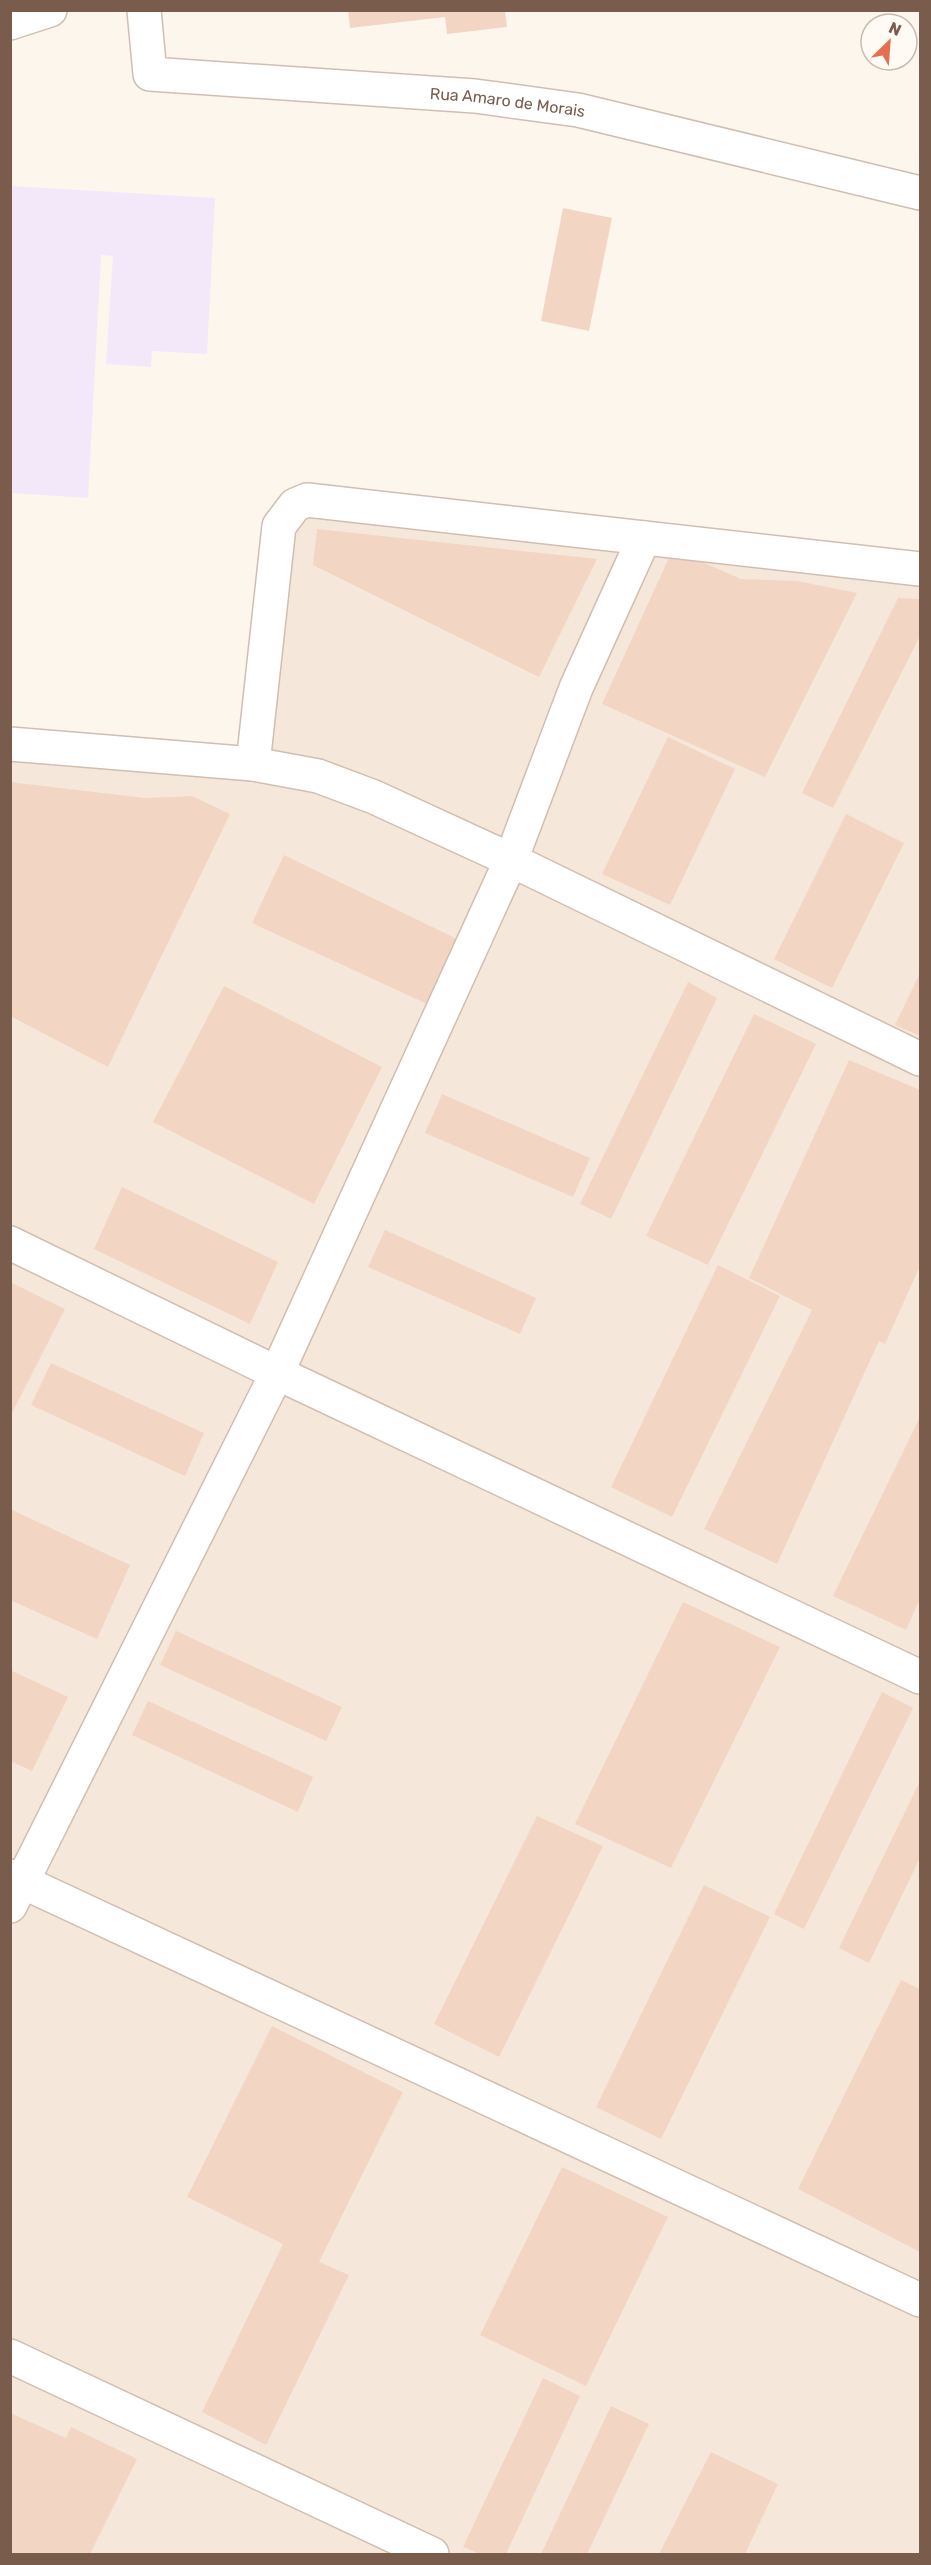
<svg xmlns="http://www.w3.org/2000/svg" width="931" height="2565" font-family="Rubik,sans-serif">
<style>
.residential{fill:#f5e8da}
.education{fill:#f3e8fa}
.building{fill:#f3d5c3}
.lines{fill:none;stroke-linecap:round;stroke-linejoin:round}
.minor-casing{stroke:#d1beb0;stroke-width:36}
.tertiary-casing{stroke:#d1beb0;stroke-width:36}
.minor{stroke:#fff;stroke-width:33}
.tertiary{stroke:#fff;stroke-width:33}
.labels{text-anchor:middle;stroke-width:4.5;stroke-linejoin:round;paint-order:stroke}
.street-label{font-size:16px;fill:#7a5c4d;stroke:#fffaf3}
</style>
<rect width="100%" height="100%" fill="#fdf6ec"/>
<!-- residential -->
<polygon class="residential" points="286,514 920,569 920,2554 11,2554 11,744 253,764"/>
<!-- education -->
<polygon class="education" points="11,186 215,198 207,354 152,351 151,367 106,364 113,256 101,255 88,498 11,493"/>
<!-- building -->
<g class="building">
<polygon points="348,10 505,10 507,27 447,34 445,17 350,28"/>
<polygon points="563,208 612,218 589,331 541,321"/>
<polygon points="317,529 597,559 539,677 313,565"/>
<polygon points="673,549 741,579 797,581 857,593 765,777 602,704"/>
<polygon points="898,598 920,599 920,636 833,808 802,793"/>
<polygon points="668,737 735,769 670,905 602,874"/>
<polygon points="10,782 145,798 192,796 230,814 108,1067 10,1016"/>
<polygon points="846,814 904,843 832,988 774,959"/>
<polygon points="284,855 457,939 427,1004 252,923"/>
<polygon points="920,973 920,1036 895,1025"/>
<polygon points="688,982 717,998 611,1219 580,1204"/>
<polygon points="224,986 382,1067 314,1204 153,1122"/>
<polygon points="754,1014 816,1044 708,1265 646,1236"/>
<polygon points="849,1060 920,1090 920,1266 885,1344 879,1341 777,1564 704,1529 812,1310 749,1278"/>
<polygon points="442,1094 590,1158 573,1197 425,1133"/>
<polygon points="122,1187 278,1262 250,1324 94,1249"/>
<polygon points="385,1230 536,1298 520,1334 368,1267"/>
<polygon points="718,1265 780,1296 672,1517 611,1487"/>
<polygon points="10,1282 65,1309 10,1417"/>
<polygon points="51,1363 204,1433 185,1476 31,1405"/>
<polygon points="920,1417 920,1599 906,1630 833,1596"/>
<polygon points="10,1509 130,1565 97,1639 10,1600"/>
<polygon points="683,1602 780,1647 671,1868 575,1824"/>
<polygon points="176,1631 342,1707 326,1741 160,1665"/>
<polygon points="10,1670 68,1697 32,1771 10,1761"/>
<polygon points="882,1692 913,1708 804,1929 774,1914"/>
<polygon points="148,1701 313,1777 298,1812 132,1735"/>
<polygon points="920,1781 920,1858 869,1963 839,1948"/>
<polygon points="537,1816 603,1846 499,2057 434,2024"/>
<polygon points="704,1885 770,1917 661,2139 596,2107"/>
<polygon points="901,1980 920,1989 920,2252 798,2189"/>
<polygon points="272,2026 403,2092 319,2262 349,2275 266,2445 202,2412 283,2244 187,2197"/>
<polygon points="562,2167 668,2217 586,2386 480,2335"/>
<polygon points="543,2378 580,2396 506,2554 480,2554 463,2547"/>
<polygon points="611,2406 649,2424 587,2554 541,2554"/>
<polygon points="10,2413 66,2438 71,2427 137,2459 90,2554 10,2554"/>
<polygon points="711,2452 778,2484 745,2554 659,2554"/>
</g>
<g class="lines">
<!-- minor casing -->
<g class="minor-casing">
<g id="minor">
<path id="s1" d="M 144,10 L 150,74 L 475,96 L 578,110 L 920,193"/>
<polyline points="10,744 253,764 318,776 374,797 511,860 920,1059"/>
<polyline points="253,764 279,526 295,505 307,500 920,569"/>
<polyline points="10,1243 277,1373 920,1677"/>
<polyline points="10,1876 920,2300"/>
<polyline points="10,1906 277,1373 511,860 576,688 644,538"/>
<polyline points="10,2356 432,2554"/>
</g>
</g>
<!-- tertiary casing -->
<g class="tertiary-casing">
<polyline id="tertiary" points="10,23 50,10"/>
</g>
<!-- minor -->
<use href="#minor" class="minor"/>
<!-- tertiary -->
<use href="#tertiary" class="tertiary"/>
</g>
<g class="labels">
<!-- street labels -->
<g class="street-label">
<text dy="6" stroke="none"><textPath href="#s1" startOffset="423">Rua Amaro de Morais</textPath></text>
</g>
</g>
<!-- border -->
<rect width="931" height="2565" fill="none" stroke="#7a5c4d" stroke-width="24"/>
<!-- north arrow -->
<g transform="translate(889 42) rotate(25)"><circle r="28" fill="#fffaf3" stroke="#cabbb1" stroke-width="1.5"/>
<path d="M0-4.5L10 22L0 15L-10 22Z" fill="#e76f51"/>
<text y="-9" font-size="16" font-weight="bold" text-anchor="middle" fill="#7a5c4d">N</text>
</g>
</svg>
